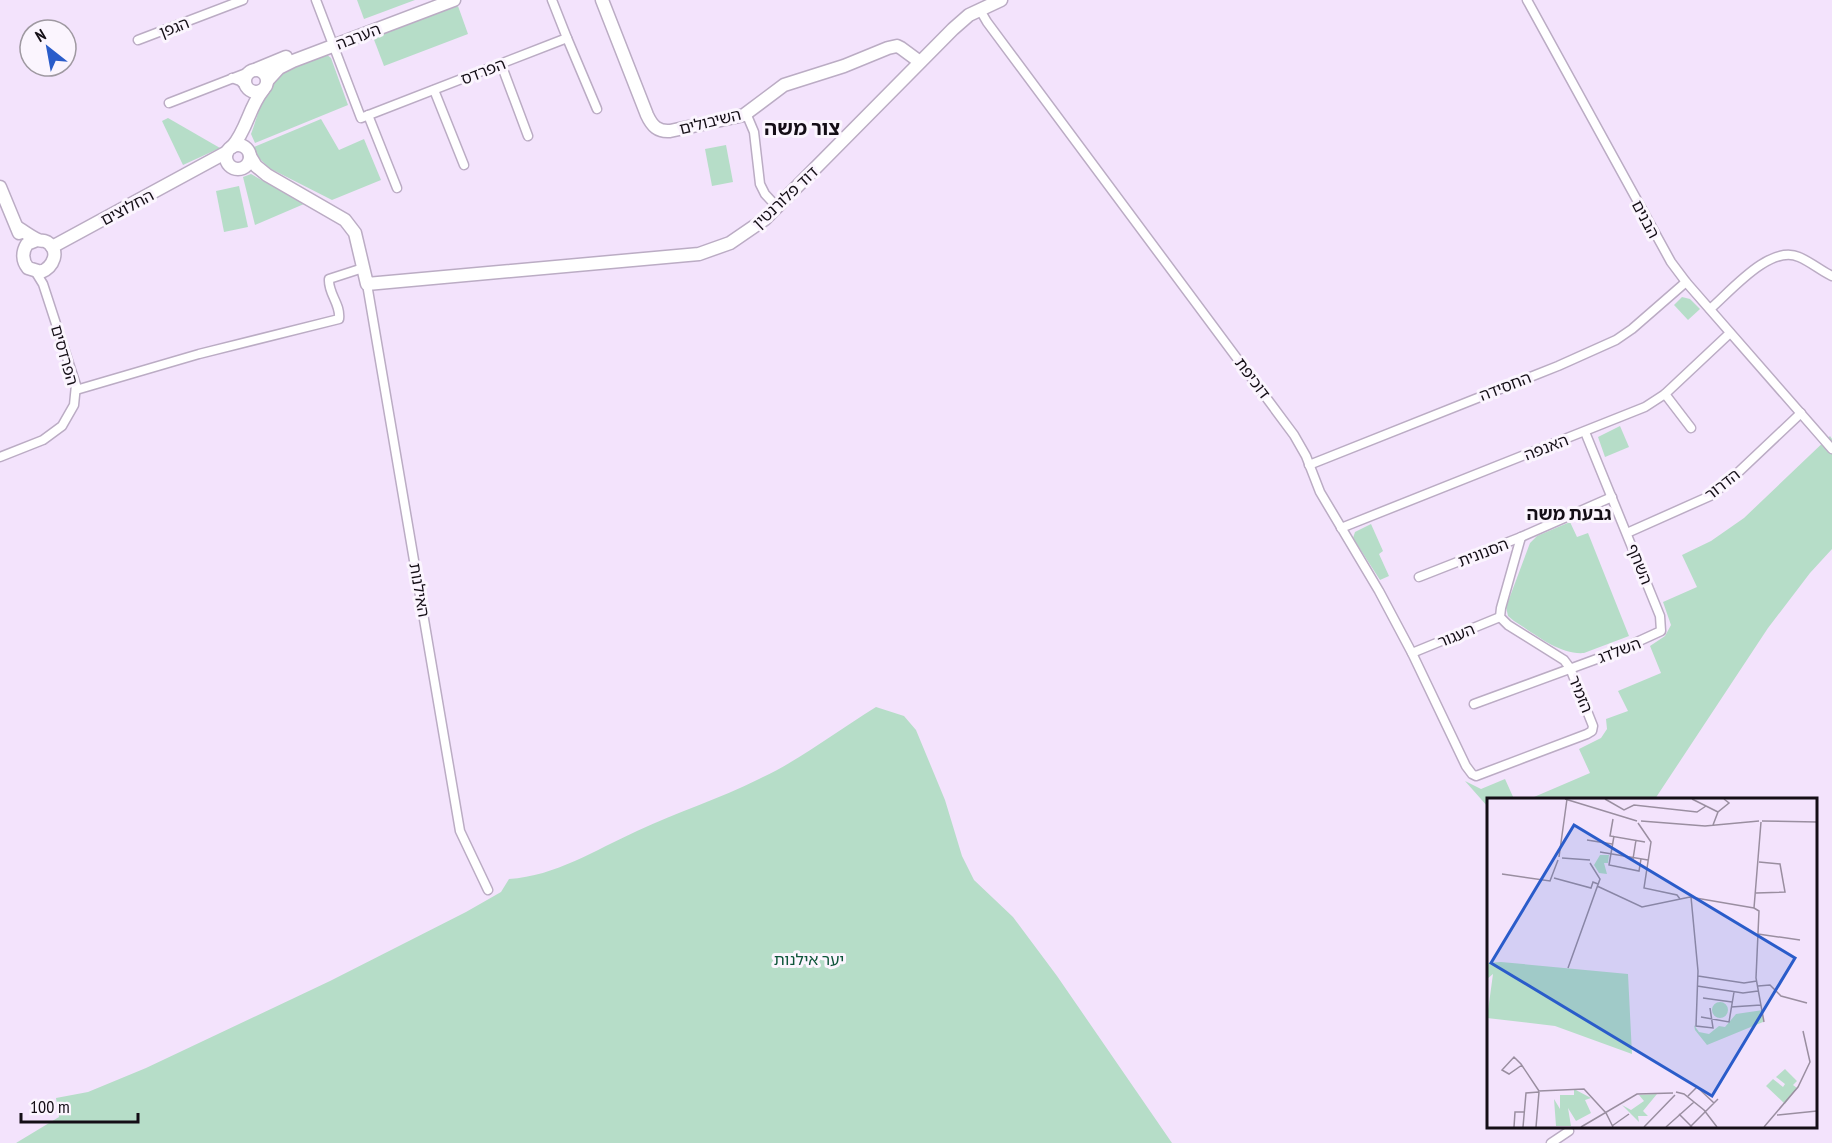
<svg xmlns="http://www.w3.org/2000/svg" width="1832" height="1143" font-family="'PT Sans Narrow','Noto Sans Hebrew',sans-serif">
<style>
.green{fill:#b6ddc8}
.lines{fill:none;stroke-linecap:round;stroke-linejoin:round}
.street-casing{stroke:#bbacc4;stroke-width:11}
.secondary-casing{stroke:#bbacc4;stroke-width:15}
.street{stroke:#fff;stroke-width:8}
.secondary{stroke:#fff;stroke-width:12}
.labels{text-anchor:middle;stroke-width:6;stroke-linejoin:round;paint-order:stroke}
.street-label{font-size:16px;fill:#140e16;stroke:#fbf5fe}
.park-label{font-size:16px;fill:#0d5539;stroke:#fbf5fe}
.neighbourhood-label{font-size:18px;font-weight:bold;fill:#140e16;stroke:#fbf5fe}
.quarter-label{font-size:20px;font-weight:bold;fill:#140e16;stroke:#fbf5fe}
.inset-road{fill:none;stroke:#9a8ea0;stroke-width:1.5}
.view{fill:#2a5cca;fill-opacity:0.15;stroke:#2a5cca;stroke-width:3}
.inset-edge{fill:none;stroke:#140e16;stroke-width:3}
</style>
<rect width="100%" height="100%" fill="#f3e3fc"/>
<!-- green -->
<g class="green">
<polygon points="357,0 415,0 364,19"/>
<polygon points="458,6 468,34 384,66 373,37"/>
<path d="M 326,54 L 331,58 L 348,105 L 255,143 L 251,134 C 258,116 263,90 277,77 C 289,65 311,60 326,54 Z"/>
<polygon points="168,118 220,148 183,165 162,121"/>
<polygon points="321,119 339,150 364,139 381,180 332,200 269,168 259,158 254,147"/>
<polygon points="726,145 733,182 712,186 705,149"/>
<polygon points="251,174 304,204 255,225 243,177"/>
<polygon points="239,186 248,227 224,232 216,191"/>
<polygon points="1682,297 1690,299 1700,309 1688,320 1674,305"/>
<polygon points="1620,426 1629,447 1605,457 1598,437"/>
<polygon points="1830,436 1832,439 1832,549 1810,573 1768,628 1655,799 1527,800 1590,773 1579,749 1601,738 1607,729 1606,719 1628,711 1618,691 1661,673 1650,646 1665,636 1671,625 1663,602 1697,587 1682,555 1711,541 1744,518"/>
<path d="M 1570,522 L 1577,537 L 1588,533 L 1629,636 L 1584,653 C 1559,655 1534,633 1514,621 L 1508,616 L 1506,607 L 1530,543 L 1537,536 Z"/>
<polygon points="1371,524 1383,551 1379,554 1389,576 1380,580 1353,538 1355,532"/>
<path d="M 876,707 L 904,716 L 916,730 L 945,800 L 962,856 L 974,880 L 1013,917 L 1057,976 L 1172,1143 L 16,1143 L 59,1117 L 56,1098 L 88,1092 L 146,1068 L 330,981 L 466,912 L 501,892 L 509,879 C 556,876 595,850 637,831 C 677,812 719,799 759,779 C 800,760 837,731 876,707 Z"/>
<polygon points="1505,779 1514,799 1488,800 1488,807 1465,781 1481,789"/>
</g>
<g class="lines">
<!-- street casing -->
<g class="street-casing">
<g id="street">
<polyline points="316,0 361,118 567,38 552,0"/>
<polyline points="1527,0 1671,262 1686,282 1832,449"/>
<polyline points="980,10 987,22 1294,435 1306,456 1320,492 1379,591 1412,653 1466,766 1472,774 1476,776 1587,734 1592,731 1593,726 1570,668 1564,660 1508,625 1500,617 1501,608 1521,537"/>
<polyline points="567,38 597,109"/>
<polyline points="138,40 243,0"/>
<polyline points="501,64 528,136"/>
<polyline points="232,78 240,81 246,87"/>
<polyline points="434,90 464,165"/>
<polyline points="169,103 249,72"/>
<polyline points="746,113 754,132 760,184 765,194 777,207"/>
<polyline points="368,115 397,188"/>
<polyline points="367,284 460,831 488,890"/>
<path d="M 1710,309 C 1731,291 1770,244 1799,257 C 1811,262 1821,271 1832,276"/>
<path d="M 76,390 L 199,354 L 339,319 C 341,304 328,294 329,279 L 363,268"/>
<polyline points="1665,394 1691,428"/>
<polyline points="0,457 43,440 62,426 74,405 76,385 43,284 35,271"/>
<polyline points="1309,465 1558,366 1616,340 1632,329 1686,282"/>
<polyline points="1341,528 1645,407 1665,394 1730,333"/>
<polyline points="1627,533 1710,496 1728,482 1801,413"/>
<polyline points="1419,577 1521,537 1612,497"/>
<polyline points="1412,653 1500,617"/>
<polyline points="1474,704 1613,653 1661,631 1660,616 1585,432"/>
<polyline points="1551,1143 1569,1131"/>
</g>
</g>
<!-- secondary casing -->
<g class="secondary-casing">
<g id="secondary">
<path d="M 602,0 L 647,115 C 652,126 658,132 670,131 L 744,115 L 784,85 L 844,66 L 888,48 L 897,46 L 901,48 L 920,62"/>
<polyline points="257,69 286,57"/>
<circle cx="256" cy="81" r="11"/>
<polyline points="268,80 279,68 293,61 454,0"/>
<circle cx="238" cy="157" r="12"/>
<path d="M 232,147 C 247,130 249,107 263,90"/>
<polyline points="250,156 256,166 267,175 345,220 355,233 367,284 699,254 730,243 765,219 953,29 969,15 1001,0"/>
<polyline points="0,187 19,233"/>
<path d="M 17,227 C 23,231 31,237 38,240 C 44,242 41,239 47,242 C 61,251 53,267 41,272 L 28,268 C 22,261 22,252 27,244 L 37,240"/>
<polyline points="52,247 227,152"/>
</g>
</g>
<!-- street -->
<use href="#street" class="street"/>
<!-- secondary -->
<use href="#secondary" class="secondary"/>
</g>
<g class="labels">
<!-- street labels -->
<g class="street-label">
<text transform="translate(174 27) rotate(-21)" y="6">הגפן</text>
<text transform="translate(358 36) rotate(-21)" y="6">הערבה</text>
<text transform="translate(483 71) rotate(-21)" y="6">הפרדס</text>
<text transform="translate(710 121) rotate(-14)" y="6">השיבולים</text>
<text transform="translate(785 197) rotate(-43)" y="6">דוד פלורנטין</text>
<text transform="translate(127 207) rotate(-28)" y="6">החלוצים</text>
<text transform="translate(1646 219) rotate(62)" y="6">הבנים</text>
<text transform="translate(65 355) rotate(74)" y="6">הפרדסים</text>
<text transform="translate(1253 378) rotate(53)" y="6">דוכיפת</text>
<text transform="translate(1505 386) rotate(-21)" y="6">החסידה</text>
<text transform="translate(1546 447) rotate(-21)" y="6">האנפה</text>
<text transform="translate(1722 484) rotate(-38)" y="6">הדרור</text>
<text transform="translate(1483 552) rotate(-21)" y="6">הסנונית</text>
<text transform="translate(1640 564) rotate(68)" y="6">השחף</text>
<text transform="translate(420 590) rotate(80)" y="6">האילנות</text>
<text transform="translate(1456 635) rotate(-22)" y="6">העגור</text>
<text transform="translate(1619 650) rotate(-21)" y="6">השלדג</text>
<text transform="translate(1581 694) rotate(68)" y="6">הזמיר</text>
</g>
<!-- park labels -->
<g class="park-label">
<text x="809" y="965">יער אילנות</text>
</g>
<!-- neighbourhood labels -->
<g class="neighbourhood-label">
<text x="1569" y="520">גבעת משה</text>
</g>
<!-- quarter labels -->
<g class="quarter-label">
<text x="802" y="135">צור משה</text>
</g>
</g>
<!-- overview -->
<g transform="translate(1487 798)">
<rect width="330" height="330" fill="#f3e3fc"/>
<path d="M 113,57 L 122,57 L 121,65 L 117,65 L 120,76 L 112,75 L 107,67 ZM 14,164 L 141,176 L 145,256 L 68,228 L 0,220 L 6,176 L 0,181 L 0,165 ZM225 212a8 8 0 1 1 16 0a8 8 0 1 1-16 0ZM 276,212 L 276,224 L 220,247 L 208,232 L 207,227 L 212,234 L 222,236 L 232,228 L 238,229 L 249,216 ZM 298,271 L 310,283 L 306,287 L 310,290 L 298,306 L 279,288 L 286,281 L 296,289 L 298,286 L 289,279 ZM 87,291 L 104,300 L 98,302 L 104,315 L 89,323 L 81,310 L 84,328 L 69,328 L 67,301 L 73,311 L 73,297 L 87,297 ZM 170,296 L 156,313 L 161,318 L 151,318 L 152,324 L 135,307 L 144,312 L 157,303 L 152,297 Z" fill="#b6ddc8"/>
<path class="inset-road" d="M 78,1 L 150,23M 118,1 L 137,12 L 147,7 L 210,14 L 219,8M 205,1 L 231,14M 126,21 L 123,38 L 158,44M 154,23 L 218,28 L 272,23M 275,23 L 330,24M 151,25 L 164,44 L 157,90 L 190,97 L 193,101M 226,27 L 231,14 L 242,5 L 237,1M 127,38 L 122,67 L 152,73 L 154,61M 100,42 L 125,46M 113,54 L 161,62M 72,59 L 80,1M 75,60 L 103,62M 146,61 L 149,42M 15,76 L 63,83 L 71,62M 67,80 L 104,90 L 106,84 L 111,86M 110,88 L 155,109 L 203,99 L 267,110M 269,95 L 298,94 L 293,66 L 272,64M 204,99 L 211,173 L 209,228 L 226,230 L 223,210M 267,110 L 272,113 L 269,180 L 277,224M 267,110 L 274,24M 271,136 L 313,142M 81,170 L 113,81 L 103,65M 211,178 L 257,185 L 270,183M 210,188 L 256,195 L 271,193M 271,188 L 283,187 L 294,198 L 320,205M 216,200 L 245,204M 244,209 L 274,207M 214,219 L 242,224 L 247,194M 35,267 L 22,276 L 15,272 L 27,259 L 34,266 L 52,293M 52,293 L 97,291 L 119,315 L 126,329M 189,294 L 197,296 L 217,312 L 230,329M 201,298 L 210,289 L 227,305M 192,316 L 205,329M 290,317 L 330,313M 125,328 L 142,316M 27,329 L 28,314 L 37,314M 36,329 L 39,295 L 52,294M 49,329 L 52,294M 94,329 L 150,296 L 186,295M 157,329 L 188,297M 179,329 L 207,304M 203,329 L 231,301M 277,329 L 311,289 L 323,264 L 316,233"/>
<path class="view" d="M 87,27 L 308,160 L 225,298 L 4,165 Z"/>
<rect width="330" height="330" class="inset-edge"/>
</g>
<!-- north arrow -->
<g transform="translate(48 48) rotate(329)"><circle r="28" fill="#fbf5fe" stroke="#9f99a1" stroke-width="1.5"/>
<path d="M0-4.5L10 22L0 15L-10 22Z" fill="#2a5cca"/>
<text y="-9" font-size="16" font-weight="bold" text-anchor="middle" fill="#140e16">N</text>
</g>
<!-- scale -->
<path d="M21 1113v9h117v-9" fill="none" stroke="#140e16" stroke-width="3"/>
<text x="30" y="1113" font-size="18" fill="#140e16" stroke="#fbf5fe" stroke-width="4.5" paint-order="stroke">100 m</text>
</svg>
